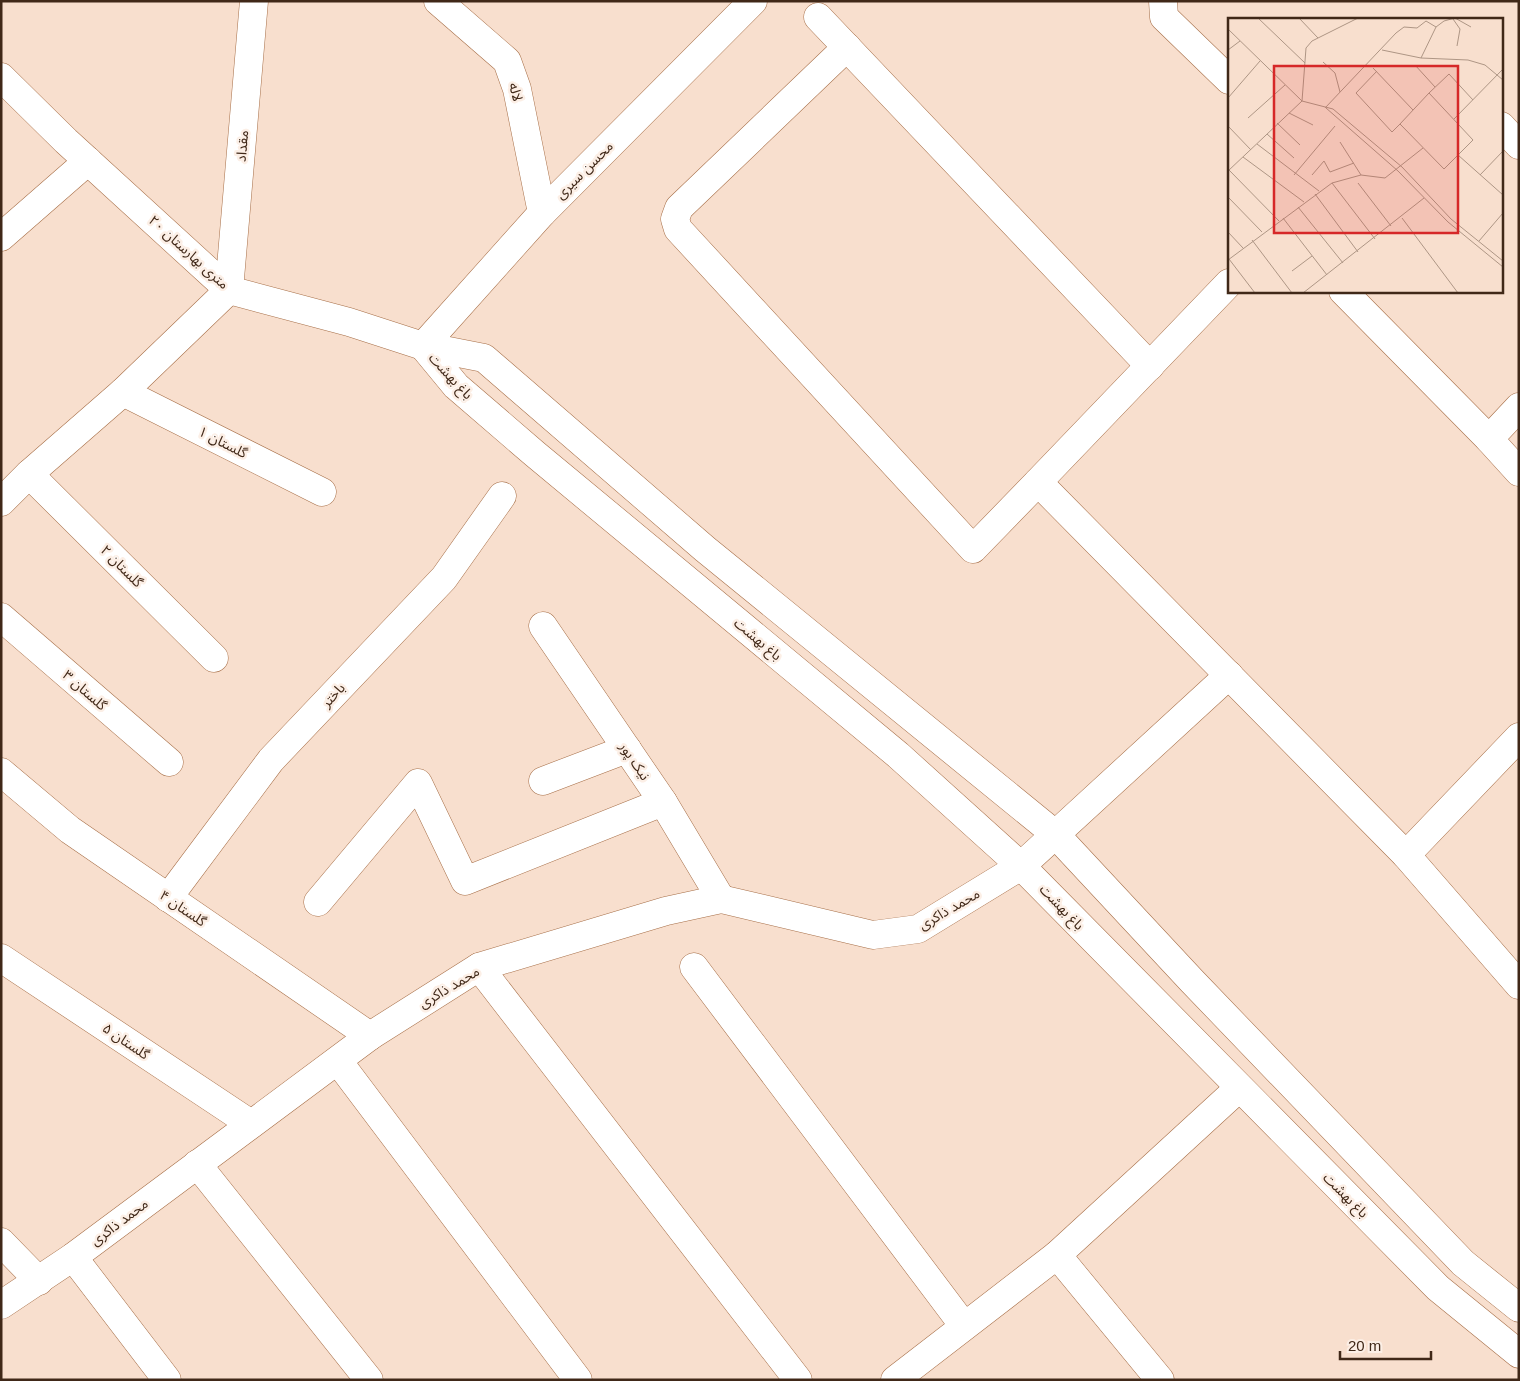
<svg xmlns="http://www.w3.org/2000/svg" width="1520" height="1381" font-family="Helvetica,'Noto Sans Arabic',sans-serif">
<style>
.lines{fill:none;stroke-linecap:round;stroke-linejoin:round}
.minor-casing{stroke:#a76f48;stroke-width:29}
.minor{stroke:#fff;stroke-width:28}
.labels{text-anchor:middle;stroke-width:5;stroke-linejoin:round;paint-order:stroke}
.street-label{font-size:14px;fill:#402818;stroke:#fcefe6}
.inset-road{fill:none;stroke:#ae9685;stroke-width:1}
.view{fill:#d62828;fill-opacity:0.15;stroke:#d62828;stroke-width:2.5}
.inset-edge{fill:none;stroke:#402818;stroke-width:2.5}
</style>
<rect width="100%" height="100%" fill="#f8dfce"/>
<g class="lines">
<!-- minor casing -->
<g class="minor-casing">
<g id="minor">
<polyline points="438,1 507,61 517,89 542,213"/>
<polyline points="1163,1 1164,17 1229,80"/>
<polyline points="818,17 1150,366"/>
<polyline points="847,47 679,208 675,219 678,229 973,549 1038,482"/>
<polyline points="1,77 66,141 229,290 349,322 423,346 484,358 705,549 1055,834 1192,981 1463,1263 1519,1308"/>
<polyline points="1501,126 1519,145"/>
<polyline points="1,237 88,161"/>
<polyline points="1229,283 1038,482 1406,855 1519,737"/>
<polyline points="1343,291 1489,439 1519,472"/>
<polyline points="423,346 456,386 535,454 898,755 1021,866 1438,1288 1519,1354"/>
<polyline points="423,346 542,213 753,1"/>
<polyline points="123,392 322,492"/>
<polyline points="1489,439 1519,407"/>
<polyline points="29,474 214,658"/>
<polyline points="1,502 29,474 123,392 229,290 254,1"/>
<polyline points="1,617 169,762"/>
<polyline points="543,626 663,802 721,899"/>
<polyline points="1,772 70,830 370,1036"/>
<polyline points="543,781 627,749"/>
<polyline points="1406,855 1519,985"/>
<polyline points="168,898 271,760 444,578 502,496"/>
<polyline points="318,902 418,783 465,881 663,802"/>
<polyline points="1,958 251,1124"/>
<polyline points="479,967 798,1380"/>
<polyline points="694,967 964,1326"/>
<polyline points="338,1061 578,1380"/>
<polyline points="197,1164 369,1380"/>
<polyline points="1,1242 39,1281"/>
<polyline points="1057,1255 1160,1380"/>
<polyline points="73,1257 167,1380"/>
<polyline points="1,1305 73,1257 370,1036 479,967 666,911 721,899 873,935 918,929 1021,866 1229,675"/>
<polyline points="895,1380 1057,1255 1239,1088"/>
</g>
</g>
<!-- minor -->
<use href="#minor" class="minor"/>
</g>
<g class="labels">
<!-- street labels -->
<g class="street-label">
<text transform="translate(516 92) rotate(75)" y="5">لاله</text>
<text transform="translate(242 146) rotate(-85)" y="5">مقداد</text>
<text transform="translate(584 170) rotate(-45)" y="5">محسن سیری</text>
<text transform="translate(189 252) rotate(42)" y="5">۲۰ متری بهارستان</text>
<text transform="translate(451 376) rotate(47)" y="5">باغ بهشت</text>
<text transform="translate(223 442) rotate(27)" y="5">گلستان ۱</text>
<text transform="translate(122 566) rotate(45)" y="5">گلستان ۲</text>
<text transform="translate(758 639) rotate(40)" y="5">باغ بهشت</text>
<text transform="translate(85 690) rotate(41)" y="5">گلستان ۳</text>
<text transform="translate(333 695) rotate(-47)" y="5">باختر</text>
<text transform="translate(635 761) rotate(56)" y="5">نیک پور</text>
<text transform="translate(1062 907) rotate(46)" y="5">باغ بهشت</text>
<text transform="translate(183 908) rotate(34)" y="5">گلستان ۴</text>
<text transform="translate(949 909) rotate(-30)" y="5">محمد ذاکری</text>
<text transform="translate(449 987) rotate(-31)" y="5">محمد ذاکری</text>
<text transform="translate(126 1041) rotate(34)" y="5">گلستان ۵</text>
<text transform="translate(1346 1195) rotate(45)" y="5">باغ بهشت</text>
<text transform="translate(119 1222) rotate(-37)" y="5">محمد ذاکری</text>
</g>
</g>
<!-- overview -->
<g transform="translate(1228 18)">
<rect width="275" height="275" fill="#f8dfce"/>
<path class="inset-road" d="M 30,0 L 77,45M 71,0 L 90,20M 225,1 L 232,11 L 229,28M 0,11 L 74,83 L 105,91 L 174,149 L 223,201 L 275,243M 0,32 L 12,23M 154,32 L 193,40 L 240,42 L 257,47 L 275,62M 193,40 L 208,9 L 216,3 L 227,0 L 243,9M 95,44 L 107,55 L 112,74M 187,47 L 207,69M 145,50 L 185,92M 149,53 L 128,75 L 164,114 L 172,106M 201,75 L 221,56 L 245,82M 0,80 L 32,43M 97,90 L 168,15 L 176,9 L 189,10 L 198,3 L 208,9M 98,90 L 170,153 L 220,204 L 275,249M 61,95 L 85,107M 20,100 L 57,67M 226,101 L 275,51M 49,105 L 72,127M 0,108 L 23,132M 39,116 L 66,140M 112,124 L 133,157M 29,126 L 91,173M 230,137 L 216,151 L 172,106 L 201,75 L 245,122 L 230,137 L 275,177M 15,139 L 76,184M 1,152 L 51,203M 0,153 L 74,83 L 78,30 L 84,23 L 130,0M 66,157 L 107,108M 84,157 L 96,143 L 102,154 L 126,145M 252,157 L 275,133M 104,165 L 147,221M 130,165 L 163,208M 87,176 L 130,234M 0,179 L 34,214M 70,189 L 115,245M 55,200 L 99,257M 174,200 L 230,275M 0,214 L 15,230M 24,222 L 64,275M 251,223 L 275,195M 1,241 L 27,275M 0,242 L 104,165 L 133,157 L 157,160 L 195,130M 64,253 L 84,238M 75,275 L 196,180"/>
<path class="view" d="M 46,48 L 230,48 L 230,215 L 46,215 Z"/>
<rect width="275" height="275" class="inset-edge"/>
</g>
<!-- border -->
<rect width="1520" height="1381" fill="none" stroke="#402818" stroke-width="5"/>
<!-- scale -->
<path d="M1340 1351v8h91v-8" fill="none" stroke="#402818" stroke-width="2.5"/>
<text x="1348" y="1351" font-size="15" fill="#402818" stroke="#fcefe6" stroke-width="4" paint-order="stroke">20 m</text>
</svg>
